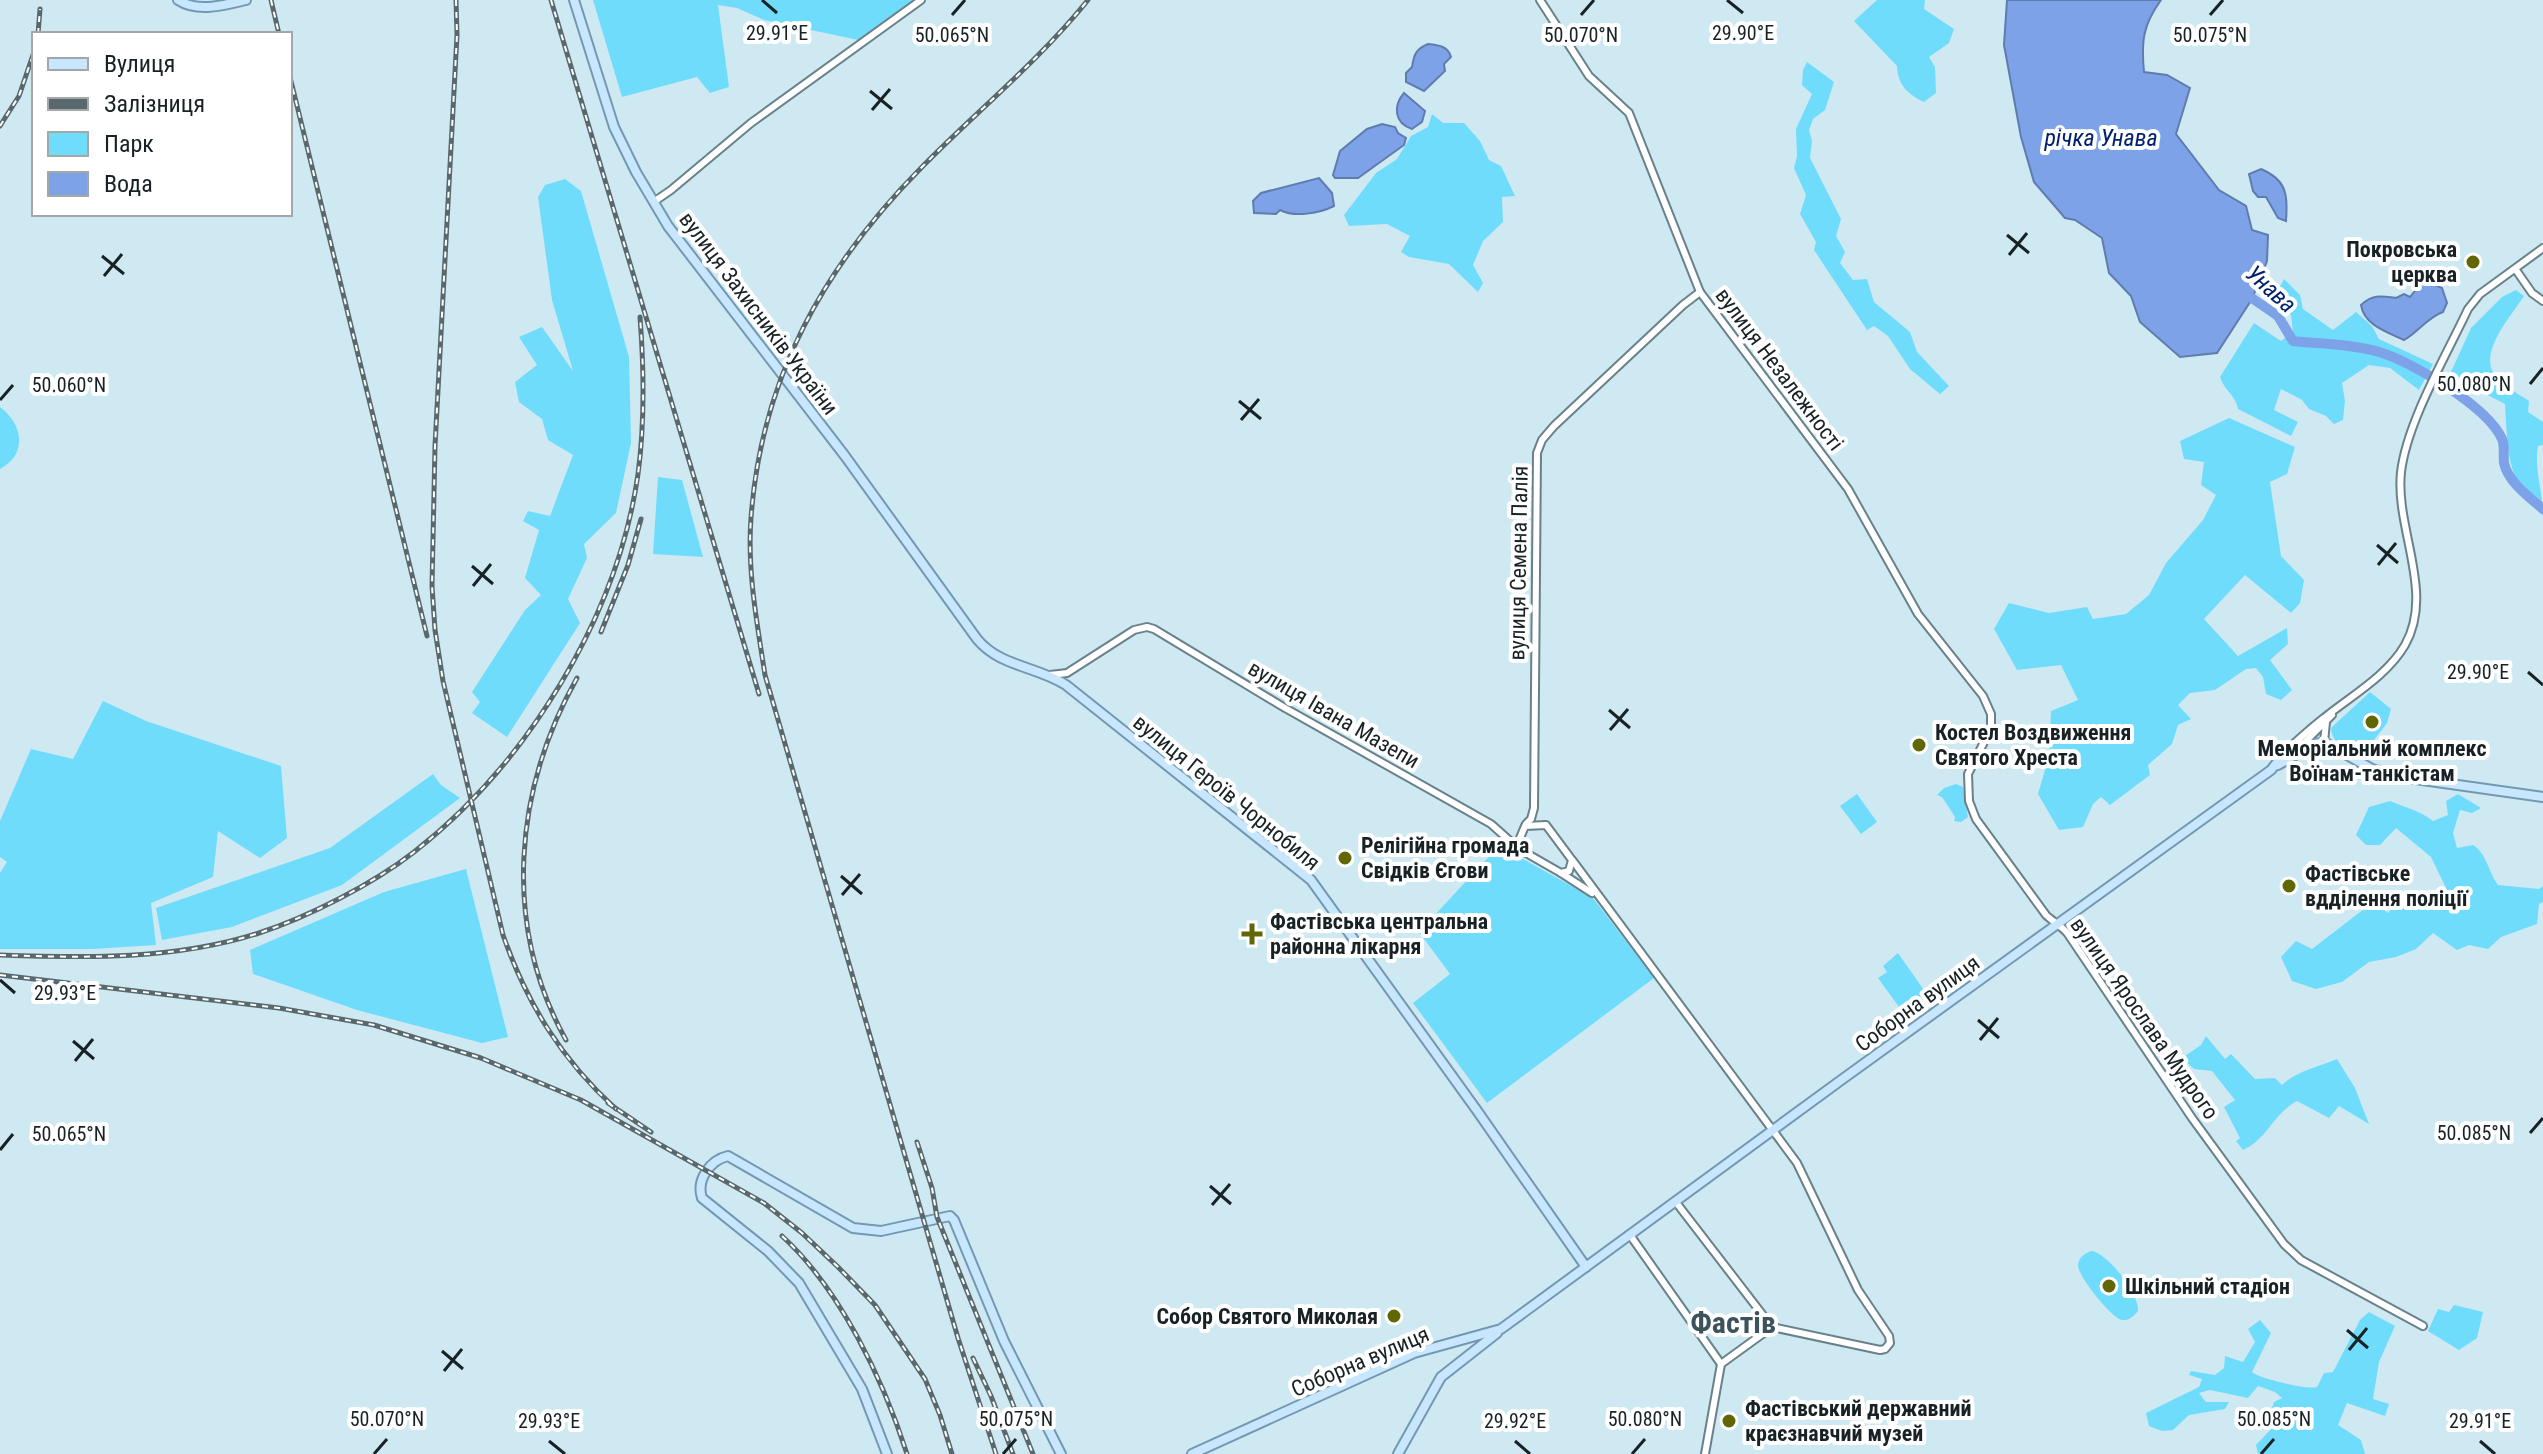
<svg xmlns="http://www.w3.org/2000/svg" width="2543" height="1454" font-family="'Roboto Condensed',sans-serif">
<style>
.green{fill:#70dcfc}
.water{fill:#7da2e8;stroke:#5f7cae;stroke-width:2}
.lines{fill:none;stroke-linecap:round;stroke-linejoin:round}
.river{stroke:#7da2e8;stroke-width:10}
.minor-casing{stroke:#698189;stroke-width:10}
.major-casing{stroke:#7398b2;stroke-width:12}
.minor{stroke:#fff;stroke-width:6}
.major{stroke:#c8e7fe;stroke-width:8}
.rail-casing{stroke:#58686d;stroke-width:5}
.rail{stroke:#fff;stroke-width:2;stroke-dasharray:6;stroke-linecap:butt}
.ticks{fill:none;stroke:#182225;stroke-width:3}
.poi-dot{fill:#626706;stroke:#fff;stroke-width:3}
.labels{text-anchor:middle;stroke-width:8;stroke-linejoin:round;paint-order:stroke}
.poi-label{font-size:22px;font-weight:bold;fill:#182225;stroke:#fff;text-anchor:start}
.street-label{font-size:22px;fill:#182225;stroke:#fff}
.water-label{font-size:24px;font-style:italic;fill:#001f6f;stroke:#fff}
.district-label{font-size:30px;font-weight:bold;fill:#3d535b;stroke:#fff}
.ticks-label{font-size:20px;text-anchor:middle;fill:#182225;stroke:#fff;stroke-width:8;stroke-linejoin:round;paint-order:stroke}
</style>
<rect width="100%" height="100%" fill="#cfe9f2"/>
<!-- green -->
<g class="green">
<polygon points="593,0 913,0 858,40 764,20 737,8 718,5 729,87 710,93 697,77 622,97"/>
<path d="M 1877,0 L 1925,0 L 1924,9 L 1954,29 L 1949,43 L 1929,57 L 1935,67 L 1936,93 L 1924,102 C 1908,94 1898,86 1897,66 L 1854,21 Z"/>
<polygon points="1807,62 1834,82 1825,110 1813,119 1809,130 1812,141 1810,158 1841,219 1836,236 1845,252 1840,263 1853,280 1867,279 1874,302 1910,332 1917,352 1949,386 1940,394 1910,369 1888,336 1874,326 1867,330 1814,250 1816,242 1800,214 1806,195 1794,168 1797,156 1796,129 1812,94 1802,85 1803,70"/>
<polygon points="1432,114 1443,123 1464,123 1480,141 1489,160 1501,166 1515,196 1502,197 1503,222 1483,241 1473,265 1483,283 1478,292 1449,264 1409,257 1401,252 1410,236 1387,224 1349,226 1344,215 1376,173 1397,159 1411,136 1428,127"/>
<polygon points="565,179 581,191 629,357 631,443 616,513 584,544 587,558 568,599 580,623 507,737 472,713 480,702 472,692 525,610 541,595 525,578 539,530 523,521 528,511 550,516 573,455 548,440 542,419 519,402 515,382 537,365 519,337 542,327 573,371 552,300 538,197 545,185"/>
<path d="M 2284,279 L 2300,295 L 2303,309 L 2333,330 L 2356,312 L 2372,326 L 2379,339 L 2433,364 L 2419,390 L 2390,368 L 2369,365 L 2342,383 L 2345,401 L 2343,420 L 2334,424 L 2326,416 L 2309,409 L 2302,400 L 2281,389 L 2274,410 L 2298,422 L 2291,436 L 2238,409 C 2236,396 2224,390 2220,377 L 2254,323 L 2281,341 L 2293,332 L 2291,315 L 2274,298 Z"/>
<path d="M 2516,290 L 2524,296 C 2512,315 2479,351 2494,374 C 2501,385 2519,394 2529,401 L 2528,412 L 2543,422 L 2543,445 L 2538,446 C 2534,470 2543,491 2543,516 C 2506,480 2508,452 2505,404 L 2472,387 L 2454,387 L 2450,374 L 2471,328 L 2502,297 Z"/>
<path d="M 0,407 C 23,424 28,454 0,469 Z"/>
<polygon points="2229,418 2295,447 2287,474 2270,482 2281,556 2304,580 2300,603 2291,613 2245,575 2204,619 2238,656 2287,628 2288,644 2270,660 2292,690 2281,700 2266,694 2263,677 2256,668 2246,669 2215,690 2190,693 2178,705 2191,719 2178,725 2172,744 2148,765 2150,775 2110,805 2101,797 2093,804 2083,827 2059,830 2038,794 2049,756 2051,711 2078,700 2061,665 2017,670 1994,629 2009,603 2049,613 2087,607 2093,619 2126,614 2149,595 2166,563 2203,520 2216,495 2201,485 2204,462 2184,459 2180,441"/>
<polygon points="658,477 682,480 703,557 653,554"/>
<path d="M 2370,692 L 2391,709 L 2387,723 L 2361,757 C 2348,749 2332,745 2331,728 Z"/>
<polygon points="103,701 146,721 281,766 287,838 260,858 218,831 213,877 151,903 156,945 93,949 0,949 0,873 7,862 0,857 0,821 31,749 73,759"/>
<polygon points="433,774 441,785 460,798 342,885 232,927 162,940 156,908 330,848"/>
<polygon points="1956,784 1963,787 1968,817 1961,822 1954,821 1955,817 1942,797 1937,795 1944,788"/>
<polygon points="1857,794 1877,822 1861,834 1840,806"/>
<path d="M 2458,794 L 2481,808 L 2472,813 L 2460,810 L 2453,833 L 2457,848 L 2473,845 C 2487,854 2488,871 2498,885 L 2539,889 L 2543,886 L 2543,902 L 2539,904 L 2537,924 L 2501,937 L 2488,949 L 2469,945 L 2457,950 L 2433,933 L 2416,949 L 2396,957 L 2369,962 L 2342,982 L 2316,989 L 2292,981 L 2281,957 L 2296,941 L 2312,949 L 2373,902 L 2388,913 L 2403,896 L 2411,902 L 2421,894 L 2436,905 L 2447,890 L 2431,857 L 2396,828 L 2380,845 L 2366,845 L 2356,835 L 2369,807 L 2390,801 C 2406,808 2419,810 2433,821 L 2448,815 L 2446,801 Z"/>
<polygon points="1496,849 1507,850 1593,898 1654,978 1487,1103 1413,1003 1450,974 1419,932"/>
<polygon points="466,869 508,1037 482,1043 357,1010 253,974 250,950 384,892"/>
<polygon points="1898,953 1926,993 1902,1011 1878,978 1887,972 1883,966"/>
<path d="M 2206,1036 L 2225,1059 L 2231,1054 L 2255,1079 L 2275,1078 L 2282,1085 C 2296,1071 2319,1067 2337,1059 L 2355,1088 L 2369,1124 L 2339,1106 L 2329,1118 L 2297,1101 C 2272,1115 2268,1139 2243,1150 L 2236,1141 L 2240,1138 L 2224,1107 L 2235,1100 L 2212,1071 L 2194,1069 L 2182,1058 L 2201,1045 Z"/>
<path d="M 2091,1251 C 2107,1252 2140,1295 2138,1311 C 2134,1316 2129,1321 2122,1320 C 2112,1319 2077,1275 2078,1265 C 2079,1257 2084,1254 2091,1251 Z"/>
<polygon points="2454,1305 2483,1312 2477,1338 2459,1350 2428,1331 2438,1309 2449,1312"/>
<path d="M 2369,1312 L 2395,1326 L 2379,1362 L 2373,1399 L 2389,1404 L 2385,1416 L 2347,1403 L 2338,1425 L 2361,1440 L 2365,1454 L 2258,1454 L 2256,1445 L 2274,1426 L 2270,1414 L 2274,1402 L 2282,1398 L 2275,1392 L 2258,1386 L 2248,1398 L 2210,1390 L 2199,1393 L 2206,1402 L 2229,1402 L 2225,1409 L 2189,1415 L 2173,1430 L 2162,1431 L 2149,1426 L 2146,1413 L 2199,1387 L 2202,1379 L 2189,1375 L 2191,1371 L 2215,1375 L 2224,1368 L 2225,1356 L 2243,1362 L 2255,1342 L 2248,1329 L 2260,1320 L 2271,1333 L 2252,1372 C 2260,1379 2308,1390 2317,1387 L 2324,1373 L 2333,1372 L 2360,1320 Z"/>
</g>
<!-- water -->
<g class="water">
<path d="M 2007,0 L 2161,0 C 2143,25 2141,41 2144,72 L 2167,75 L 2190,88 L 2176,134 L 2219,190 L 2246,206 L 2252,230 L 2268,235 L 2267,261 L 2252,299 L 2217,353 L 2180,357 L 2140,322 L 2131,296 L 2109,273 L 2102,238 L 2075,220 L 2065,218 L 2034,182 L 2021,137 L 2004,45 Z"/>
<path d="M 1428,44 C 1438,45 1448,46 1451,57 L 1444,64 L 1445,71 L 1424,91 L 1406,82 L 1406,73 L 1412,67 C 1414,54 1416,49 1428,44 Z"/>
<path d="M 1404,93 L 1425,111 L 1422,122 L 1412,129 C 1394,123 1393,106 1404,93 Z"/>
<polygon points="1382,124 1395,127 1398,133 1406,138 1404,145 1358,178 1335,178 1333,175 1340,151 1367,129"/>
<path d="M 2261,169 C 2287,180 2288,195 2286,221 L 2278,218 L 2266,197 L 2258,197 L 2253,191 L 2249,174 Z"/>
<path d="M 1319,178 L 1332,193 L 1334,206 C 1320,213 1295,218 1280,210 L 1276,214 L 1254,213 L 1253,201 L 1261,193 Z"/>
<path d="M 2428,282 L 2442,288 L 2447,303 L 2443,312 C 2428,317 2418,332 2404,340 C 2387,332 2364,325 2361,305 C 2373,294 2381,296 2396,298 L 2404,294 L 2410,297 L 2418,287 Z"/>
</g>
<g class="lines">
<!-- river -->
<path class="river" d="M 2243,292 L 2278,316 L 2293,341 C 2321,344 2352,344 2379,352 C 2411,361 2488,407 2502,439 C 2505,445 2503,455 2504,463 C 2508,482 2529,497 2543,509"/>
<!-- minor casing -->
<g class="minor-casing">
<g id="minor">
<path d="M 1540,0 L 1589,76 L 1629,113 L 1700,292 L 1848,489 L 1918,614 L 1983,696 L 1991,714 L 1991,728 L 1968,774 L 1969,801 L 1976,819 L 2046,915 C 2053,922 2061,925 2068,934 L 2192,1118 L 2284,1244 L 2301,1260 L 2423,1326"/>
<polyline points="655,201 671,190 751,123 921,0"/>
<polyline points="2516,270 2532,293 2543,301"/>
<polyline points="1050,675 1067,673 1134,630 1147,627 1154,629 1285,708 1491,824 1519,849 1561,873 1569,871 1572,860 1546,825 1525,826 1520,838 1519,849"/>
<polyline points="2324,742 2326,722"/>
<polyline points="2300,747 2332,715"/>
<path d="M 2287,750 C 2299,739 2311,728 2324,718 C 2351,696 2387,676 2405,645 C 2435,592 2395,529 2401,472 C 2407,422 2446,356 2468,309 L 2480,294 L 2543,248"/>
<polyline points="1526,824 1531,819 1534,808 1537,453 1542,440 1554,426 1683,305 1700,292"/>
<polyline points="1573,861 1797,1163 1858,1290 1889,1336 1890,1343 1885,1349 1880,1350 1772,1327"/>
<polyline points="1561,873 1592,893"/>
<polyline points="1675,1201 1772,1327"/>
<polyline points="1630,1235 1721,1364"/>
<polyline points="1705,1454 1721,1364 1772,1327"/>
</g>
</g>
<!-- major casing -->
<g class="major-casing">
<g id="major">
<path d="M 178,0 C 198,13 224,5 246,0"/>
<path d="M 574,0 L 614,127 L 636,172 L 668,226 L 845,456 L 977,639 C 1000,667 1037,666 1066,685 L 1311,880 L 1478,1112 L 1586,1267"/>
<polyline points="2278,765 2304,750"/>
<path d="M 887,1454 L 862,1389 L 799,1283 L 768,1251 L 702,1198 C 696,1180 710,1160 728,1156 L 853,1228 L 881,1231 L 950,1216 L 954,1220 L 1004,1341 L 1061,1454"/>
<polyline points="1192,1454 1414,1353 1501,1329 1844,1078 2271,770 2287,750 2324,742 2372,769 2394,776 2543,797"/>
<polyline points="1398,1454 1441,1377 1497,1333"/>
</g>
</g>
<!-- minor -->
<use href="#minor" class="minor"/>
<!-- major -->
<use href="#major" class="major"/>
<!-- rail casing -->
<g class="rail-casing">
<g id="rail">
<polyline points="271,0 279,34"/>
<path d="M 456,0 L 457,35 L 435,446 L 432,586 L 435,630 L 443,681 L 503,935 C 527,1004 562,1060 616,1109"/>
<polyline points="551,0 759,694"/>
<polyline points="38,34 40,9"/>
<polyline points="290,77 427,636"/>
<polyline points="0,126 19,96 34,52"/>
<polyline points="601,632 628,565 641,519"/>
<path d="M 0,955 C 86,958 176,960 259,933 C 308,917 373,884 414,852 C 527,764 618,616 638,474 C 645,422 644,369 640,317"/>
<polyline points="0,975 279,1008 374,1025 481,1058 581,1100 764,1203 802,1233 838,1267 875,1305 925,1379 940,1415 952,1454"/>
<path d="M 566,1040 C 502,925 514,790 577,678"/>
<polyline points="608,1103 651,1132"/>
<polyline points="917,1142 932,1188 937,1217 1033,1454"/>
<path d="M 782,1236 C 840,1289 883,1379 907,1454"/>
<polyline points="973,1358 991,1396 1013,1454"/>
<path d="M 996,1454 L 958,1338 L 765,675 C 757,623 747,570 751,518 C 761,378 824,266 922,167 C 976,112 1039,61 1088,0"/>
</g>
</g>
<!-- rail -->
<use href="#rail" class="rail"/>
</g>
<!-- ticks -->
<path class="ticks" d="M 762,0 L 777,13M 1727,0 L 1743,13M 952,15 L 965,0M 1581,15 L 1594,0M 2210,15 L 2223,0M 870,91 L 892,109M 872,110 L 890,89M 2007,235 L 2029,253M 2009,255 L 2027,233M 102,256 L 124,274M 104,276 L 122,254M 2530,384 L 2543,368M 0,400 L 13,385M 1239,401 L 1261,419M 1241,420 L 1259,399M 2377,545 L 2398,563M 2378,565 L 2396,543M 472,566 L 493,584M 473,586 L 491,564M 2528,672 L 2543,685M 1609,710 L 1630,728M 1610,730 L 1628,709M 841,876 L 862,894M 842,895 L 860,874M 0,980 L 15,993M 1978,1020 L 1999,1038M 1980,1040 L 1998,1018M 73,1041 L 94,1059M 75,1061 L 93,1039M 2530,1133 L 2543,1118M 0,1150 L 13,1134M 1210,1186 L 1231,1204M 1212,1205 L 1230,1184M 2347,1330 L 2368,1348M 2349,1350 L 2367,1328M 442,1351 L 463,1369M 444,1371 L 462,1349M 549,1441 L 565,1454M 1515,1441 L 1530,1454M 2480,1441 L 2495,1454M 374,1454 L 387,1439M 1003,1454 L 1016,1439M 1632,1454 L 1645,1439M 2261,1454 L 2274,1439"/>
<!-- markers -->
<g class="poi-dot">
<circle cx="2473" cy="262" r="8"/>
<circle cx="2372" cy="722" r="8"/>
<circle cx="1919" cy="745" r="8"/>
<circle cx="1345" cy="858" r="8"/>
<circle cx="2289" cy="886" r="8"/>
<path d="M1248 922h8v8h8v8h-8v8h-8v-8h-8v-8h8z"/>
<circle cx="2109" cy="1286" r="8"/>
<circle cx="1394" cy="1316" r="8"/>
<circle cx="1729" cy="1421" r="8"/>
</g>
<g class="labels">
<!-- poi labels -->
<g class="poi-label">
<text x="2457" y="257" text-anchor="end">Покровська<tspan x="2457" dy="25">церква</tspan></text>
<text x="1935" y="740">Костел Воздвиження<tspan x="1935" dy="25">Святого Хреста</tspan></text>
<text x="2372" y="756" text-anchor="middle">Меморіальний комплекс<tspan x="2372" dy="25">Воїнам-танкістам</tspan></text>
<text x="1361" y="853">Релігійна громада<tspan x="1361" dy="25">Свідків Єгови</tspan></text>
<text x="2305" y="881">Фастівське<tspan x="2305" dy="25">вдділення поліції</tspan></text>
<text x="1270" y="929">Фастівська центральна<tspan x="1270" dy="25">районна лікарня</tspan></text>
<text x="2125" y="1294">Шкільний стадіон</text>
<text x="1378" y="1324" text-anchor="end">Собор Святого Миколая</text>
<text x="1745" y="1416">Фастівський державний<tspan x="1745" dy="25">краєзнавчий музей</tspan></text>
</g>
<!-- street labels -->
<g class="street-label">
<text transform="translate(759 313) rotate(53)" y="8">вулиця Захисників України</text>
<text transform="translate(1780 369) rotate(53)" y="8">вулиця Незалежності</text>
<text transform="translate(1518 563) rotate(-89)" y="8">вулиця Семена Палія</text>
<text transform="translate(1334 714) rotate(30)" y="8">вулиця Івана Мазепи</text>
<text transform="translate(1227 792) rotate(39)" y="8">вулиця Героїв Чорнобиля</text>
<text transform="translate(1917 1003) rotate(-36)" y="8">Соборна вулиця</text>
<text transform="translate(2145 1018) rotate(55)" y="8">вулиця Ярослава Мудрого</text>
<text transform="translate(1360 1361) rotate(-23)" y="8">Соборна вулиця</text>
</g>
<!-- water labels -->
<g class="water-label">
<text x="2101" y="146">річка Унава</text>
<text transform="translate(2271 289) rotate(42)" y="8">Унава</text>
</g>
<!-- district labels -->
<g class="district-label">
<text x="1733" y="1333">Фастів</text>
</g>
</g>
<g class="ticks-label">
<text x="777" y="40">29.91°E</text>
<text x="1743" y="40">29.90°E</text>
<text x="952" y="42">50.065°N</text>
<text x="1581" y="42">50.070°N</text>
<text x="2210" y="42">50.075°N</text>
<text x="2474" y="391">50.080°N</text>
<text x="69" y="392">50.060°N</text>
<text x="2478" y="679">29.90°E</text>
<text x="65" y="1000">29.93°E</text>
<text x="2474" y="1140">50.085°N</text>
<text x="69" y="1141">50.065°N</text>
<text x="387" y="1426">50.070°N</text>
<text x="1016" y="1426">50.075°N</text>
<text x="1645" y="1426">50.080°N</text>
<text x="2274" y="1426">50.085°N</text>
<text x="549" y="1428">29.93°E</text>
<text x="1515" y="1428">29.92°E</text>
<text x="2480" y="1428">29.91°E</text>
</g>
<!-- legend -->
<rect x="32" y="32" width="260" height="184" fill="#ffffff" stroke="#a3a7a8" stroke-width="2"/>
<rect x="48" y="58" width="40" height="12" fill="#c8e7fe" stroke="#a3a7a8" stroke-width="2"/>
<text x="104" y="72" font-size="24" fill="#182225">Вулиця</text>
<rect x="48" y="98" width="40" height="12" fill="#58686d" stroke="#a3a7a8" stroke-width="2"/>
<text x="104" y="112" font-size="24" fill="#182225">Залізниця</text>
<rect x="48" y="132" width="40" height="24" fill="#70dcfc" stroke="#a3a7a8" stroke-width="2"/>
<text x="104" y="152" font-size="24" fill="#182225">Парк</text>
<rect x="48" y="172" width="40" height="24" fill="#7da2e8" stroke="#a3a7a8" stroke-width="2"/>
<text x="104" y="192" font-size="24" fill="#182225">Вода</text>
</svg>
